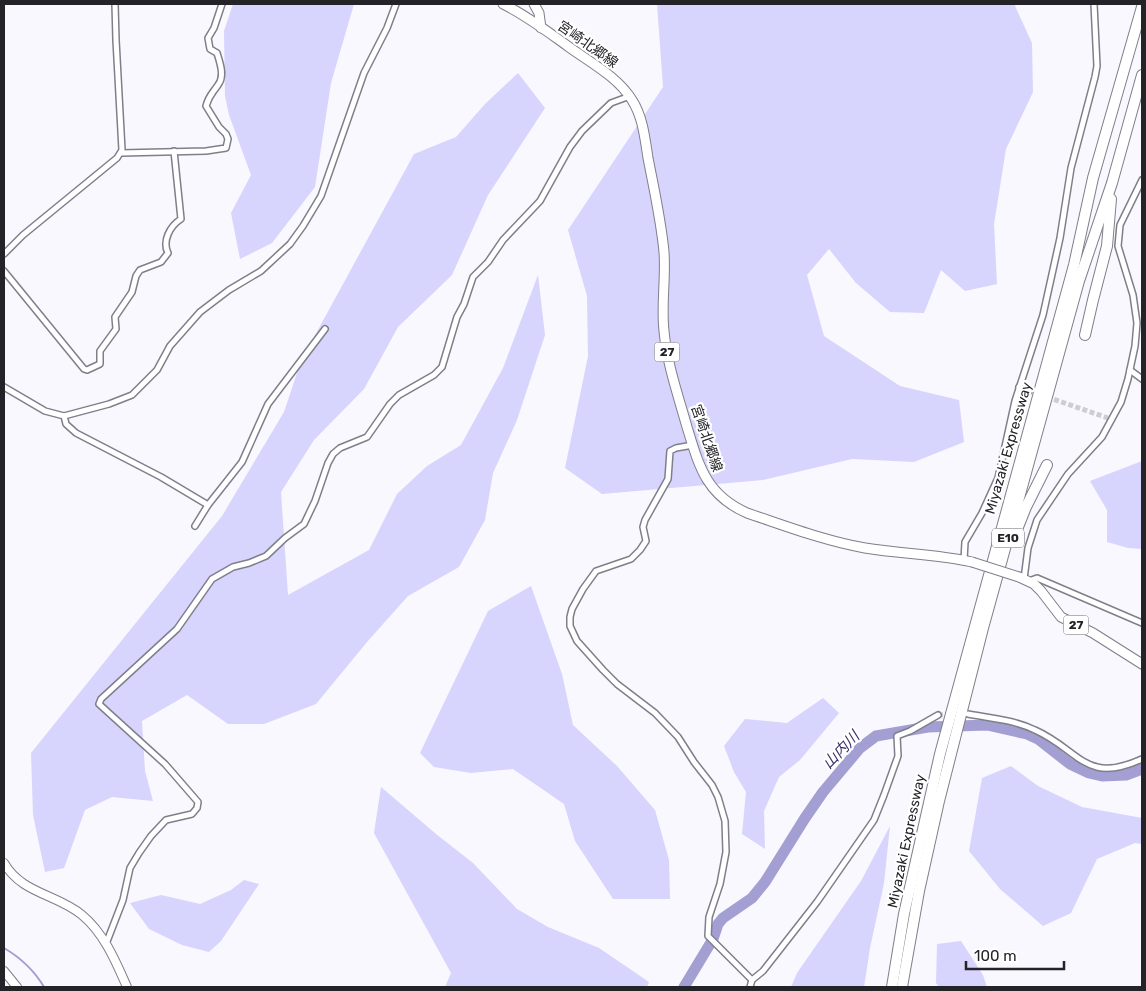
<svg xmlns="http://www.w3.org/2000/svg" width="1146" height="991" font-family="Rubik,'Noto Sans JP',sans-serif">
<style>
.green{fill:#d7d4fd}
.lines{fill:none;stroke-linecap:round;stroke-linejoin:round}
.stream{stroke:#a49fd2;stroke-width:2}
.river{stroke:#a49fd2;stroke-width:11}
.street-tunnel{stroke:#cdcdd3;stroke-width:5;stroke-dasharray:5 2.5;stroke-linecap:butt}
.street-casing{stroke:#7f7f8b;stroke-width:8}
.secondary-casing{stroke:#7f7f8b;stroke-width:10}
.primary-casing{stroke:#7f7f8b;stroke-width:11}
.highway-casing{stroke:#7f7f8b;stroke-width:12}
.street{stroke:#fff;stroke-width:5}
.secondary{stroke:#fff;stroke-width:8}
.primary{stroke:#fff;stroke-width:9}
.highway{stroke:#fff;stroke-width:10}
.primary-bridge-casing{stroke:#7f7f8b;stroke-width:11;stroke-linecap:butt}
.primary-bridge{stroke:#fff;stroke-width:9}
.labels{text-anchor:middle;stroke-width:4.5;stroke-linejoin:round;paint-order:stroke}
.shield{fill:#fff;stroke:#656568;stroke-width:1}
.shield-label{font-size:12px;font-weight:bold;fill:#232328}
.street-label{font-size:14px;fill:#232328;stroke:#fff}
.water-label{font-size:15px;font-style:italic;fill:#362a67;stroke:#fff}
</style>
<rect width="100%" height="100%" fill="#f8f8fe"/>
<!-- green -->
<g class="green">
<polygon points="233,4 354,4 331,83 315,187 272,243 240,259 231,213 251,175 229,115 225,96 224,31"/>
<polygon points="657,4 1016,4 1015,6 1032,43 1033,92 1006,149 994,224 997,284 965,291 941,270 924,313 890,312 856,283 829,249 807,275 824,336 900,386 959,400 964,442 914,462 852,459 763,480 602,494 565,468 588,356 587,296 568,230 663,87"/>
<polygon points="518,73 545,108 488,195 452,275 398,327 364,389 314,440 281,492 288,595 369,550 397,494 427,466 461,445 503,368 538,275 545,335 517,420 493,473 485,520 459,567 408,596 367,642 316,704 264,724 228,724 187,695 142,721 145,771 153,801 112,797 85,810 64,868 45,872 33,815 31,753 222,516 284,412 301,361 414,154 456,137 485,104"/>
<polygon points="1142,461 1142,549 1128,548 1107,542 1107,510 1090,481"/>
<polygon points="531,586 562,674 573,725 617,766 655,810 669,860 670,899 613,899 575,841 564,804 513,769 471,773 434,767 420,753 488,611"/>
<polygon points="823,698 839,713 800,760 779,777 764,811 765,849 742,834 746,792 734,772 724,746 745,719 787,723"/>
<polygon points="1011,766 1038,786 1082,807 1142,818 1142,844 1135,843 1097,859 1071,913 1043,926 1000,889 969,851 982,778"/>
<polygon points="381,787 436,834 473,863 517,909 548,927 599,948 649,982 647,987 445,987 451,973 374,833"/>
<polygon points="890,826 884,883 870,948 864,987 791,987 797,973 861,881"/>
<polygon points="244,880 259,884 221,941 209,952 182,945 149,929 130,903 161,895 200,904 231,890"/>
<polygon points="961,941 983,975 987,987 939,987 936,983 937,944"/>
</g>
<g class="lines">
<!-- stream -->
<path class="stream" d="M 4,948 C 21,958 34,970 44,987"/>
<!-- river -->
<polyline class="river" points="684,987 713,939 718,924 723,918 752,898 765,882 805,818 823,792 860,748 876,736 928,727 987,725 1027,734 1038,739 1070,764 1089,773 1102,776 1126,775 1142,769"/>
<!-- street-tunnel -->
<g class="street-tunnel">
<polyline points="1047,397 1108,418"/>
<polyline points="938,715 953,714"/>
</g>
<!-- street casing -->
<g class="street-casing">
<g id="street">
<path d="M 121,153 L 206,151 L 226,148 L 228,139 L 226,134 L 219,127 L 206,106 C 209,95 212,94 218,85 C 225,76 220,63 217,53 L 210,49 L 208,38 L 214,28 L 222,4"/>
<polyline points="4,254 23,235 117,158 122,150 116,40 115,4"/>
<path d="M 4,271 L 84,369 L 87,370 L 100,364 L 100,351 L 116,329 L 115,317 L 132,292 L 136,276 L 140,270 L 161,262 L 168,253 C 162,241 170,226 181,219 L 174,151"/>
<polyline points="1130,370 1142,379"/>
<polyline points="4,387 45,411 64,416 109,404 132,395 157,370 170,346 200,312 229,290 261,271 290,244 303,226 321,196 364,73 387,28 396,4"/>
<polyline points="1019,387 1029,391"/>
<polyline points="64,416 66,424 76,433 161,477 208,505"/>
<polyline points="693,445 676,448 670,451 668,479 645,520 643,527 646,541 640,550 631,559 596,571 583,589 572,609 570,617 570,626 577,641 603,670 617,684 655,713 678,737 694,762 712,785 718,797 725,821 726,852 720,884 709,917 708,936 752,980"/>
<polyline points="195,526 208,505 242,462 268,404 325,329"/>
<polyline points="964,560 965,542 982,513 998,478 1015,401 1043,315 1060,238 1071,168 1095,77 1097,66 1094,4"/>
<polyline points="1024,579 1028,548 1037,520 1068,474 1102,437 1121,402 1128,379 1135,346 1137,323 1133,295 1118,246 1120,225 1142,180"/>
<polyline points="1029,581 1037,578 1142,623"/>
<path d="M 968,714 C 991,718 1014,720 1035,730 C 1080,750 1085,785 1142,759"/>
<polyline points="106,944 123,900 130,868 139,853 151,836 166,820 192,814 197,808 198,802 165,764 99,704 101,699 177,629 212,579 233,567 249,563 266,556 285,538 304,524 315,501 328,463 333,454 340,448 367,437 390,404 399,395 434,375 442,367 457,317 464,304 473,277 488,262 503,240 540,201 570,147 582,131 611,103 630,96"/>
<polyline points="750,987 752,980 763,971 817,902 874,820 884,795 898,756 897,736 910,731 938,715"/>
</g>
</g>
<!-- secondary casing -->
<g class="secondary-casing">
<g id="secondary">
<path d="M 4,863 C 22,894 57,894 82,915 C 104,933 116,962 127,987"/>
<polyline points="4,971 17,987"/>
</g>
</g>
<!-- primary casing -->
<g class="primary-casing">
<g id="primary">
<path d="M 503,4 C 526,15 548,32 569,47 C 591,63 618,77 632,100 C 643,117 645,139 648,158 C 654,189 661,220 664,252 C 666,278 661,305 664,331 C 667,364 678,395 687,427 C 699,466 706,495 747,513 C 786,526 825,541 865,548 C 901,554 937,554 972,562"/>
<polyline points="534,4 539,13 541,28"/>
<polyline points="1019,577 1034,584 1041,591 1061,617 1093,633 1142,664"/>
</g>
</g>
<!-- highway casing -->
<g class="highway-casing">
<g id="highway">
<polyline points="1085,335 1093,300 1107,246 1111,199"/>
<polyline points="1016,532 1026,507 1047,465"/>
<polyline points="892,987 904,914 940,754 1074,265 1093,178 1142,7"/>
<polyline points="902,987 919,891 939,801 983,628 1079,281 1112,183 1142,75"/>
</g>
</g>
<!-- street -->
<use href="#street" class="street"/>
<!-- secondary -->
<use href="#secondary" class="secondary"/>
<!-- primary -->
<use href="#primary" class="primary"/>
<!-- highway -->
<use href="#highway" class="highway"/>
<!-- primary-bridge casing -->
<g class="primary-bridge-casing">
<polyline id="primary-bridge" points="972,562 1019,577"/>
</g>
<!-- primary-bridge -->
<use href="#primary-bridge" class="primary-bridge"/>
</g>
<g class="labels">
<!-- shield labels -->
<g class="shield">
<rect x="654.5" y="342.5" width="25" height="19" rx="4"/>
<rect x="992" y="528.5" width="32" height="19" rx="4"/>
<rect x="1063.5" y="615.5" width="25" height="19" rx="4"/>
</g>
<g class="shield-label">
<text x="667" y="356">27</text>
<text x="1008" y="542">E10</text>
<text x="1076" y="629">27</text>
</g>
<!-- street labels -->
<g class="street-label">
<text transform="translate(588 44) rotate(35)" y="5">宮崎北郷線</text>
<text transform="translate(707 438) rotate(71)" y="5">宮崎北郷線</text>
<text transform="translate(1008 448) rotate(-74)" y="5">Miyazaki Expressway</text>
<text transform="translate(906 841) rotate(-78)" y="5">Miyazaki Expressway</text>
</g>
<!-- water labels -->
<g class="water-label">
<text transform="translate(841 750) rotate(-46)" y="5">山内川</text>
</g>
</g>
<!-- border -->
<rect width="1146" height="991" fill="none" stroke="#232328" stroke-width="10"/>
<!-- scale -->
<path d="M966 961v8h98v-8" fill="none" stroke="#232328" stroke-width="2.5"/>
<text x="974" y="961" font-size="15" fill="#232328" stroke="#ffffff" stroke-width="4" paint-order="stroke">100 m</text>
</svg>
